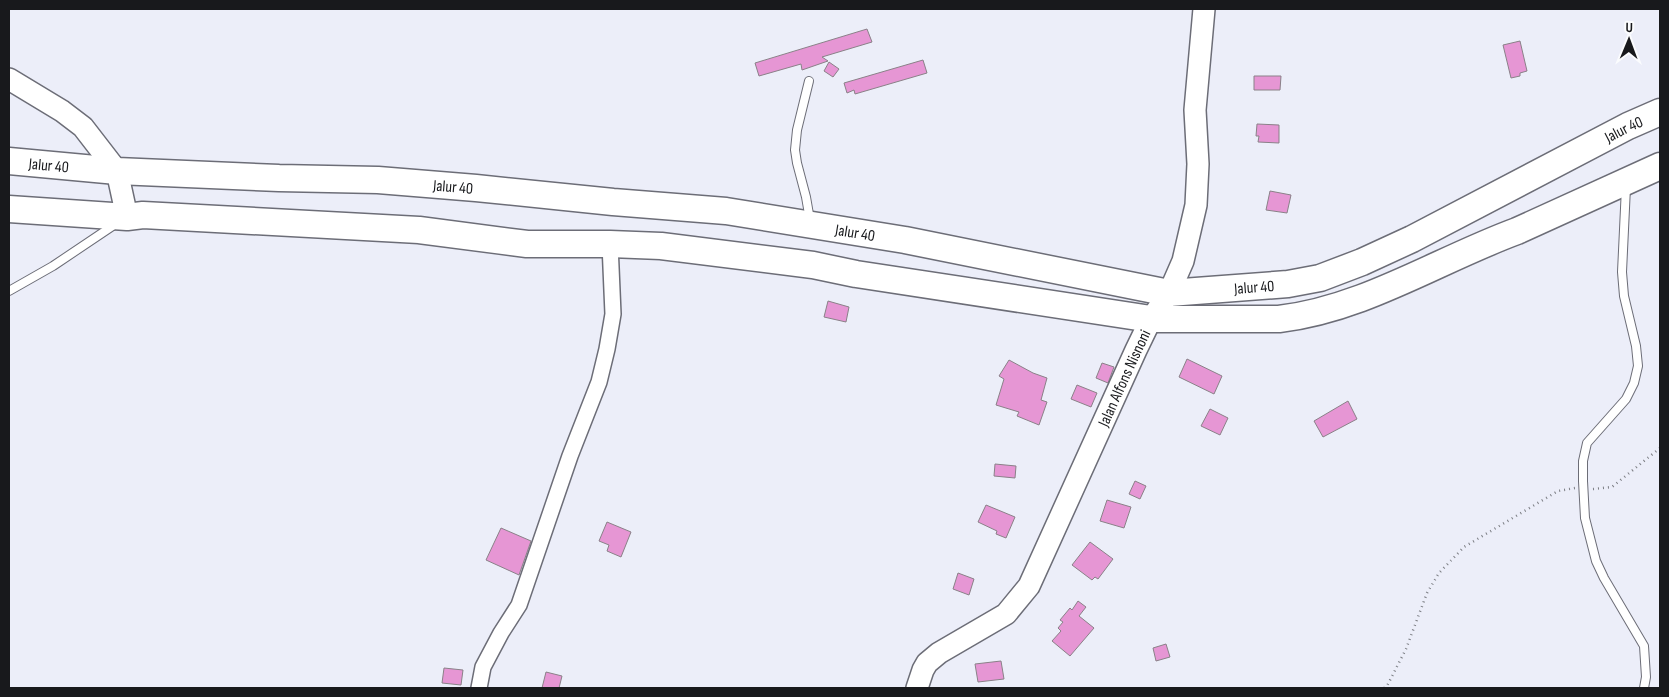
<svg xmlns="http://www.w3.org/2000/svg" width="1669" height="697" font-family="'Sofia Sans Condensed',sans-serif">
<style>
.building{fill:#e696d4;stroke:#8a8188}
.lines{fill:none;stroke-linecap:round;stroke-linejoin:round}
.lane-casing{stroke:#6c6d77;stroke-width:10}
.street-casing{stroke:#6c6d77;stroke-width:18}
.secondary-casing{stroke:#6c6d77;stroke-width:24}
.highway-casing{stroke:#6c6d77;stroke-width:29}
.path{stroke:#7d7f85;stroke-width:2.5;stroke-dasharray:1 4;stroke-linecap:butt}
.lane{stroke:#fff;stroke-width:8}
.street{stroke:#fff;stroke-width:15}
.secondary{stroke:#fff;stroke-width:21}
.highway{stroke:#fff;stroke-width:26}
.labels{text-anchor:middle;stroke-width:4;stroke-linejoin:round;paint-order:stroke}
.street-label{font-size:16px;fill:#18191c;stroke:#fbfcfe}
</style>
<rect width="100%" height="100%" fill="#eceef9"/>
<!-- building -->
<g class="building">
<polygon points="867,29 872,42 822,57 828,61 802,70 801,64 759,76 755,63"/>
<polygon points="1520,41 1527,71 1520,73 1520,76 1511,78 1503,45"/>
<polygon points="923,60 927,73 855,94 854,90 847,93 844,83"/>
<polygon points="829,62 839,69 833,77 824,71"/>
<polygon points="1254,76 1281,76 1280,90 1254,90"/>
<polygon points="1257,124 1279,125 1279,143 1258,142 1259,136 1256,136"/>
<polygon points="1270,191 1291,195 1287,213 1266,210"/>
<polygon points="828,301 849,307 846,322 824,317"/>
<polygon points="1187,359 1222,376 1214,394 1179,377"/>
<polygon points="1009,360 1033,373 1047,378 1041,400 1047,402 1039,425 1017,416 1019,412 996,405 1004,379 999,376"/>
<polygon points="1102,363 1114,367 1108,383 1096,378"/>
<polygon points="1077,385 1097,393 1091,407 1071,399"/>
<polygon points="1348,401 1357,419 1323,437 1314,421"/>
<polygon points="1210,409 1228,418 1220,435 1201,426"/>
<polygon points="995,464 1016,466 1015,478 994,476"/>
<polygon points="1135,481 1146,486 1140,499 1129,494"/>
<polygon points="1107,500 1131,507 1124,528 1100,521"/>
<polygon points="986,505 1015,517 1006,538 996,534 997,531 978,522"/>
<polygon points="607,522 631,532 621,557 607,551 609,545 599,541"/>
<polygon points="501,528 531,541 519,575 486,560"/>
<polygon points="1090,542 1113,559 1098,579 1095,577 1092,580 1072,565"/>
<polygon points="958,573 974,579 969,595 953,589"/>
<polygon points="1078,601 1086,607 1079,616 1094,628 1070,656 1052,641 1061,631 1058,628 1063,622 1060,620 1070,608 1072,610"/>
<polygon points="1166,644 1170,657 1156,661 1153,648"/>
<polygon points="1001,661 1004,679 978,682 975,664"/>
<polygon points="444,668 463,670 461,685 442,683"/>
<polygon points="546,672 562,676 559,688 542,688"/>
</g>
<g class="lines">
<!-- lane casing -->
<g class="lane-casing">
<g id="lane">
<polyline points="809,81 797,130 795,150 797,163 806,197 810,220"/>
<polyline points="1626,187 1622,272 1624,296 1636,346 1638,366 1634,383 1626,399 1587,443 1583,461 1583,481 1585,518 1596,561 1604,578 1644,646 1646,677 1644,688"/>
<polyline points="9,291 53,266 117,223"/>
</g>
</g>
<!-- street casing -->
<g class="street-casing">
<polyline id="street" points="479,688 483,667 501,633 519,605 570,456 599,382 607,349 613,314 610,244"/>
</g>
<!-- secondary casing -->
<g class="secondary-casing">
<g id="secondary">
<polyline points="9,79 62,111 83,127 117,171 127,217"/>
<path id="s1" d="M 917,688 L 923,670 L 927,663 L 939,653 L 1006,614 L 1029,586 L 1136,350 L 1151,319 L 1169,293 L 1183,261 L 1196,205 L 1198,164 L 1195,110 L 1204,9"/>
</g>
</g>
<!-- highway casing -->
<g class="highway-casing">
<g id="highway">
<path id="s2" d="M 9,161 L 117,171 L 279,178 L 378,180 L 476,188 L 613,202 L 726,211 L 905,240 L 1169,293 L 1288,284 L 1320,278 L 1362,262 L 1412,239 L 1628,126 L 1660,112"/>
<path d="M 9,209 L 127,217 L 143,215 L 419,230 L 527,244 L 610,244 L 661,246 L 813,265 L 856,274 L 1151,319 L 1279,319 C 1364,309 1438,260 1517,231 L 1660,166"/>
</g>
</g>
<!-- path -->
<g class="path">
<polyline points="1593,489 1612,487 1660,448"/>
<polyline points="1384,688 1387,686 1406,649 1427,593 1439,573 1464,547 1558,491 1575,488"/>
</g>
<!-- lane -->
<use href="#lane" class="lane"/>
<!-- street -->
<use href="#street" class="street"/>
<!-- secondary -->
<use href="#secondary" class="secondary"/>
<!-- highway -->
<use href="#highway" class="highway"/>
</g>
<g class="labels">
<!-- street labels -->
<g class="street-label">
<text dy="6" stroke="none"><textPath href="#s2" startOffset="1660">Jalur 40</textPath></text>
<text dy="6" stroke="none"><textPath href="#s2" startOffset="40">Jalur 40</textPath></text>
<text dy="6" stroke="none"><textPath href="#s2" startOffset="445">Jalur 40</textPath></text>
<text dy="6" stroke="none"><textPath href="#s2" startOffset="850">Jalur 40</textPath></text>
<text dy="6" stroke="none"><textPath href="#s2" startOffset="1255">Jalur 40</textPath></text>
<text dy="6" stroke="none"><textPath href="#s1" startOffset="385">Jalan Alfons Nisnoni</textPath></text>
</g>
</g>
<!-- border -->
<rect width="1669" height="697" fill="none" stroke="#18191c" stroke-width="20"/>
<!-- north arrow -->
<g transform="translate(1629 40) rotate(1)" stroke="#fbfcfe" stroke-width="4" paint-order="stroke">
<path d="M0-4L9 19L0 12L-9 19Z" fill="#18191c"/>
<text y="-8" font-size="14" font-weight="bold" text-anchor="middle" fill="#18191c">U</text>
</g>
</svg>
